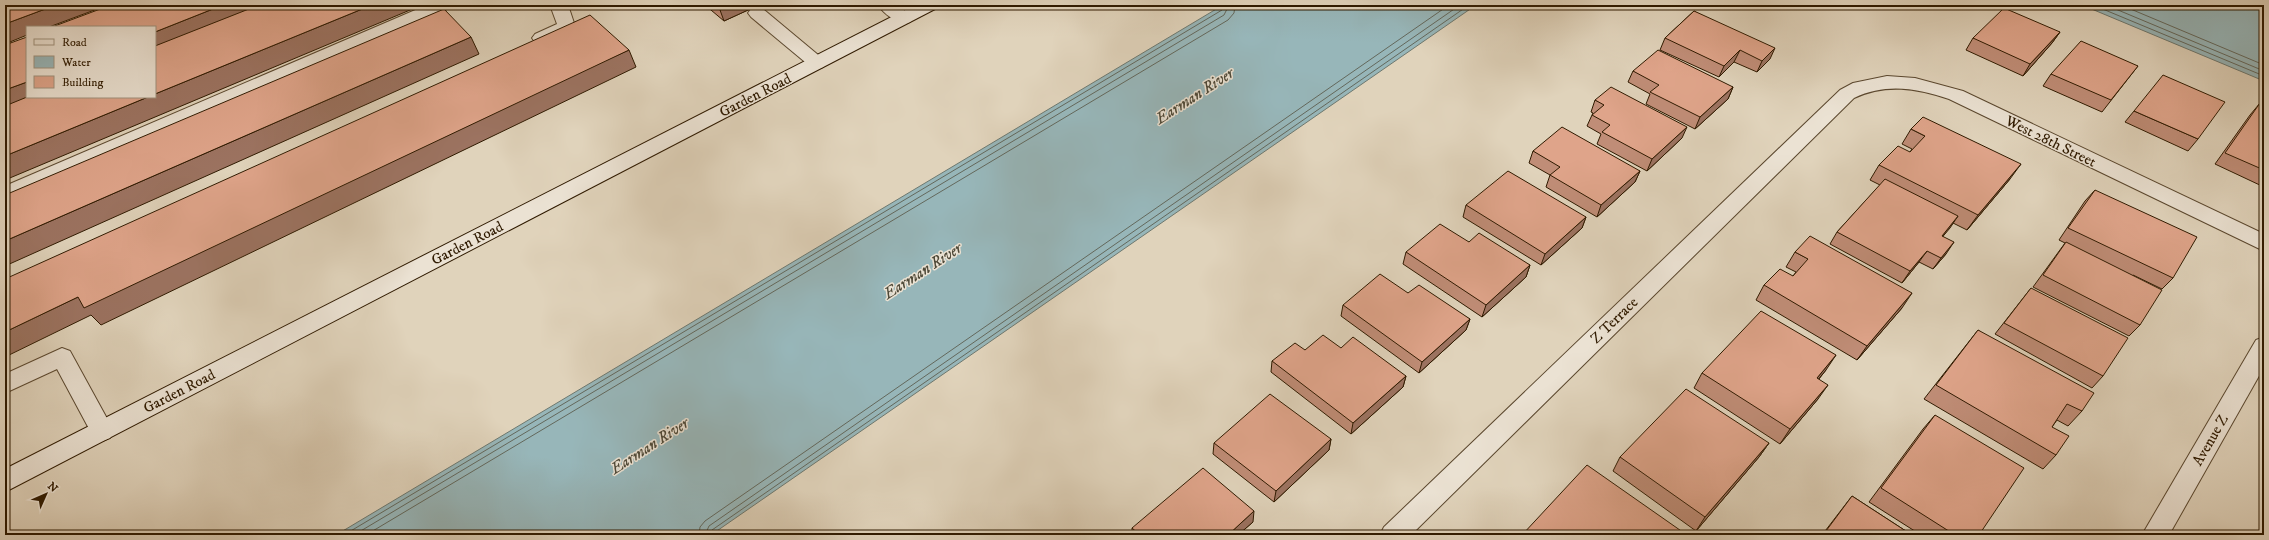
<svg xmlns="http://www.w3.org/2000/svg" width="2269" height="540" font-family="'IM FELL DW Pica',serif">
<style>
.water{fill:#97b6b9;stroke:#6d786f}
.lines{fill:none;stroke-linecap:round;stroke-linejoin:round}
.shore{stroke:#63685c;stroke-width:1}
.lane-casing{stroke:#5b482f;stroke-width:2}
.street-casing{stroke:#5b482f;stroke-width:2}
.secondary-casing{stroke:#2f1a00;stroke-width:2}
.lane{fill:#ebe2d3;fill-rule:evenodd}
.street{fill:#ebe2d3;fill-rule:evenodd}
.secondary{fill:#ebe2d3;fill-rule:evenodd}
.wall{fill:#c08d77;stroke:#2f1a00}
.shaded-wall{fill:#9c7361;stroke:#2f1a00}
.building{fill:#dfa48a;stroke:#2f1a00}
.labels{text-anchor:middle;stroke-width:3;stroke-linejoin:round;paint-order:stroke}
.street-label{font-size:15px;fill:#2f1a00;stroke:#ebe2d3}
.water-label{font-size:16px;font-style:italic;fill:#4e4938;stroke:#ebe2d3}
</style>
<rect width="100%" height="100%" fill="#e0d3bb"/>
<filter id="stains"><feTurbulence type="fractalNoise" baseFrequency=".005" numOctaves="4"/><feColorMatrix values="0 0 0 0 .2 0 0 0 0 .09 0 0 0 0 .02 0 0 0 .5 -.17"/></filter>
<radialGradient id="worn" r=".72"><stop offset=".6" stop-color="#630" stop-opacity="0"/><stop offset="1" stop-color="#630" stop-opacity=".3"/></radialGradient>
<!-- water -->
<g class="water">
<polygon points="1223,5 1476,5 711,535 336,535"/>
<polygon points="2082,5 2264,5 2264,81"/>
</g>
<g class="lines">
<!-- shore -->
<g class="shore">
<polyline points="2093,5 2264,76"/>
<polyline points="2106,5 2264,71"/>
<polyline points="2121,5 2264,65"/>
<polyline points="344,535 1222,10 1224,5"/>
<polyline points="354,535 1224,15 1229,5"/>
<polyline points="366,535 1228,20 1234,13 1235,5"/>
<polyline points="699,535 700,527 705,521 1449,5"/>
<polyline points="705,535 709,526 1460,5"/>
<polyline points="710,535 712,530 1469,5"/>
</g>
<!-- lane casing -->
<g class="lane-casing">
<g id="lane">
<polygon points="427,5 450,5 447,9 5,201 5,186"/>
<polygon points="550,5 568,5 575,26 572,30 547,42 535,42 532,38 535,34 557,24"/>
<path d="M 878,5 L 898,5 L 913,18 L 910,22 C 898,25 885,15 878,5 Z"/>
<polygon points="757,8 763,9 823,59 826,63 823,67 817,69 811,67 751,17 748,13 751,9"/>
<polygon points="62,348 70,351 110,424 114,431 110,438 102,441 94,438 57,369 5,393 5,374"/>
</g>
</g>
<!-- street casing -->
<g class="street-casing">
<g id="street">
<path d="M 1887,76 L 1915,78 L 1963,91 L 2264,234 L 2264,251 L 1949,99 C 1916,88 1886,83 1854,98 L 1411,535 L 1380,535 L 1384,527 L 1840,90 L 1853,83 Z"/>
<polygon points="2264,337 2264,367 2169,535 2142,535 2256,340"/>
</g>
</g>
<!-- secondary casing -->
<g class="secondary-casing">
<polygon id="secondary" points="915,5 938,5 935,9 5,492 5,469"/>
</g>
<!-- lane -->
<use href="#lane" class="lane"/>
<!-- street -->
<use href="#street" class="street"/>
<!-- secondary -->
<use href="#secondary" class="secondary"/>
</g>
<!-- wall -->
<g class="wall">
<polygon points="705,5 759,5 724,21"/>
<polygon points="1694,11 1770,59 1757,72 1734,62 1719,77 1660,50 1665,38"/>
<polygon points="2060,32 2052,43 2023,76 1966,50 1973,38"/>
<polygon points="2138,66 2102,112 2043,86 2051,74"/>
<polygon points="1633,71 1733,87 1728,99 1695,129 1646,104 1650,94 1628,82"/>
<polygon points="1595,100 1682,138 1647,171 1597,144 1601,134 1587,126 1592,115 1593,113 1591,112"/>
<polygon points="2260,103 2264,105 2264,187 2215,164 2250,115"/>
<polygon points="2134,111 2198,139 2188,151 2125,122"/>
<polygon points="1911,129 2010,179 1967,230 1953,223 1943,236 1946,254 1933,269 1919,262 1902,283 1830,244 1837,232 1880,185 1870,180 1879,165 1910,152 1912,149 1902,144"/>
<polygon points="1533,151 1640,171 1635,182 1597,217 1546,187 1550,175 1529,163"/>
<polygon points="2095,190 2173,278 2162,289 2133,275 2140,325 2129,336 2033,287 2065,243 2059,240 2085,201"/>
<polygon points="1466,205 1586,217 1582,228 1541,265 1463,217"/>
<polygon points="1469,242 1530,265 1526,277 1482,317 1403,264 1406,252"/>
<polygon points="1795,252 1902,308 1857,360 1756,300 1764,285 1793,276 1796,272 1786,267"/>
<polygon points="2031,288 2103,376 2092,388 1995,334"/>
<polygon points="1408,293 1470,319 1466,330 1419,373 1341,316 1343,305"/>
<polygon points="1978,330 2082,411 2068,426 2057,420 2052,427 2056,455 2043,469 1924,399"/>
<polygon points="1305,350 1406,376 1403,387 1351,434 1271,372 1272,361"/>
<polygon points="1826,370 1819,379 1818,399 1780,444 1694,388 1702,373"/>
<polygon points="1935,415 1979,535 1921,535 1869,502 1923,429"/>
<polygon points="1331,439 1329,450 1274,502 1213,454 1214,443"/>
<polygon points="1769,443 1759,457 1696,531 1613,471 1620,457"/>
<polygon points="1852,496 1912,535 1822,535"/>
<polygon points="1253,522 1238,535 1132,535 1132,528"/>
</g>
<!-- shaded-wall -->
<g class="shaded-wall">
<polygon points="56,5 108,5 49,27 27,27 27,35 5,44 5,24"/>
<polygon points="223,5 277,5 155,54 155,32"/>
<polygon points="372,5 422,5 5,180 5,156 148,97 155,97 155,94"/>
<polygon points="731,5 759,5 724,21 720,10"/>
<polygon points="2060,32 2052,43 2023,76 2030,64"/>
<polygon points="471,37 479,54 5,266 5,241"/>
<polygon points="1775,48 1770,59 1757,72 1762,61"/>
<polygon points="629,50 636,67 101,325 91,315 5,357 5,332 78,297"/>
<polygon points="1740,50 1734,62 1719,77 1724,66"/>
<polygon points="27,82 27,97 5,113 5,90"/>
<polygon points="1733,87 1728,99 1695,129 1700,117"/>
<polygon points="1687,127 1682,138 1647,171 1652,159"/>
<polygon points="2021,164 2010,179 1967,230 1978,215"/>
<polygon points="1640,171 1635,182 1597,217 1601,205"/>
<polygon points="1958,216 1950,228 1934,247 1942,236"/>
<polygon points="1586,217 1582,228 1541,265 1545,254"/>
<polygon points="1954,242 1946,254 1933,269 1941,258"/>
<polygon points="1927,251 1919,262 1902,283 1910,271"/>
<polygon points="1530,265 1526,277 1482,317 1486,305"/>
<polygon points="1912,293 1902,308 1857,360 1867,346"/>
<polygon points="1470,319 1466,330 1419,373 1422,362"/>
<polygon points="1836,355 1826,370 1807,393 1817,378"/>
<polygon points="1406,376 1403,387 1351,434 1353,423"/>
<polygon points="1828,385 1818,399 1780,444 1790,429"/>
<polygon points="1331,439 1329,450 1274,502 1276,491"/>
<polygon points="1769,443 1759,457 1696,531 1705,517"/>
<polygon points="1254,511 1253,522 1238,535 1228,535"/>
</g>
<!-- building -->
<g class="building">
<polygon points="5,5 56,5 5,24"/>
<polygon points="111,5 223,5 155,32 155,27 52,27"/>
<polygon points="259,5 372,5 155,94 155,46"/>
<polygon points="715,5 731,5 720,10"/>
<polygon points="2004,8 2060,32 2030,64 1973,38"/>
<polygon points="444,9 471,37 5,241 5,195"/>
<polygon points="1694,11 1775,48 1762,61 1740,50 1724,66 1665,38"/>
<polygon points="590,15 629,50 84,308 78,297 5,332 5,279"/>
<polygon points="27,37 27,82 5,90 5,45"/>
<polygon points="2081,41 2138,66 2111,100 2051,74"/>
<polygon points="1658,50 1733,87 1700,117 1650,92 1659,85 1633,71"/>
<polygon points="2163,75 2225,102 2198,139 2134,111"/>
<polygon points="1611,87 1687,127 1652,159 1602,132 1610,125 1592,115 1604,105 1595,100"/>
<polygon points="27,97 148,97 5,156 5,106"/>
<polygon points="2260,103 2264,105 2264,170 2225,153"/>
<polygon points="1923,117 2021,164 1978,215 1879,165 1898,146 1910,152 1925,136 1911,129"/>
<polygon points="1562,127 1640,171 1601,205 1550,175 1560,167 1533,151"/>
<polygon points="1508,171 1586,217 1545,254 1466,205"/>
<polygon points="1885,179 1958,216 1942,236 1954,242 1941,258 1927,251 1910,271 1837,232"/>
<polygon points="2095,190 2197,237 2173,278 2068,228"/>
<polygon points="1440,224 1469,242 1479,233 1530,265 1486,305 1406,252"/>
<polygon points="1810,236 1912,293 1867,346 1764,285 1780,269 1793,276 1808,259 1795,252"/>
<polygon points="2066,242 2162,290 2140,325 2043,275"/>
<polygon points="1380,274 1408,293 1419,285 1470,319 1422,362 1343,305"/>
<polygon points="2031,288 2128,338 2103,376 2004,323"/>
<polygon points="1761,311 1836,355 1817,378 1828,385 1790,429 1702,373"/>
<polygon points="1978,330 2094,393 2082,411 2067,404 2052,427 2069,436 2056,455 1936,385"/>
<polygon points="1323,335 1341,348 1353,337 1406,376 1353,423 1272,361 1295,343 1305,350"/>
<polygon points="1686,389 1769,443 1705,517 1620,457"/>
<polygon points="1270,394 1331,439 1276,491 1214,443"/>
<polygon points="1935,415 2024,468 1979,535 1955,535 1881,488"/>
<polygon points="1587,465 1687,535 1522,535"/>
<polygon points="1203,468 1254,511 1228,535 1140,535 1132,528"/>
<polygon points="1852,496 1912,535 1823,535"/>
<polygon points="1102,533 1105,535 1099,535"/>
</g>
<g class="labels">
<!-- street labels -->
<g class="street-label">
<text transform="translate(755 95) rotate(-27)" y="5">Garden Road</text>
<text transform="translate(2051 141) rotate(26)" y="5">West 28th Street</text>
<text transform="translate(467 243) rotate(-27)" y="5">Garden Road</text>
<text transform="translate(1614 320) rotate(-44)" y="5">Z Terrace</text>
<text transform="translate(179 391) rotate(-27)" y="5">Garden Road</text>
<text transform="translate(2210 440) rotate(-60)" y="5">Avenue Z</text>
</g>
<!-- water labels -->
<g class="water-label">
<text transform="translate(1194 95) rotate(-33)" y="6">Earman River</text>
<text transform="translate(922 270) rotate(-33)" y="6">Earman River</text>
<text transform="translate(649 445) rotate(-33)" y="6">Earman River</text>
</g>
</g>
<!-- margin -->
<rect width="2269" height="540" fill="none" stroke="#e0d3bb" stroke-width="20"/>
<rect x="6" y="6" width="2257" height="528" fill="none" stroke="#2f1a00" stroke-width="2"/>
<rect x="10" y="10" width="2249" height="520" fill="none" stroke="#2f1a00"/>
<!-- legend -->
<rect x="26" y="26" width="130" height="72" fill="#ebe2d3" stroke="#a0927f"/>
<rect x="34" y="39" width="20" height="6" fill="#ebe2d3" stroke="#a0927f"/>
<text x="62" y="46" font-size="12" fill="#2f1a00">Road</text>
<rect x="34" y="56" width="20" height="12" fill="#97b6b9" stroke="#a0927f"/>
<text x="62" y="66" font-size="12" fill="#2f1a00">Water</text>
<rect x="34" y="76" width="20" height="12" fill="#dfa48a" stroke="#a0927f"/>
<text x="62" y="86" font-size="12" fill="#2f1a00">Building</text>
<!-- north arrow -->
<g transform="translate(46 494) rotate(45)" stroke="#ebe2d3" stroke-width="3" paint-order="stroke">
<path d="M0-3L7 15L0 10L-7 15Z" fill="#2f1a00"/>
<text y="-6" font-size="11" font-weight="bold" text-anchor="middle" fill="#2f1a00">N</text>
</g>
<rect width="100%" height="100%" filter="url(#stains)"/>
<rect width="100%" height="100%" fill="url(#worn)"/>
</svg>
